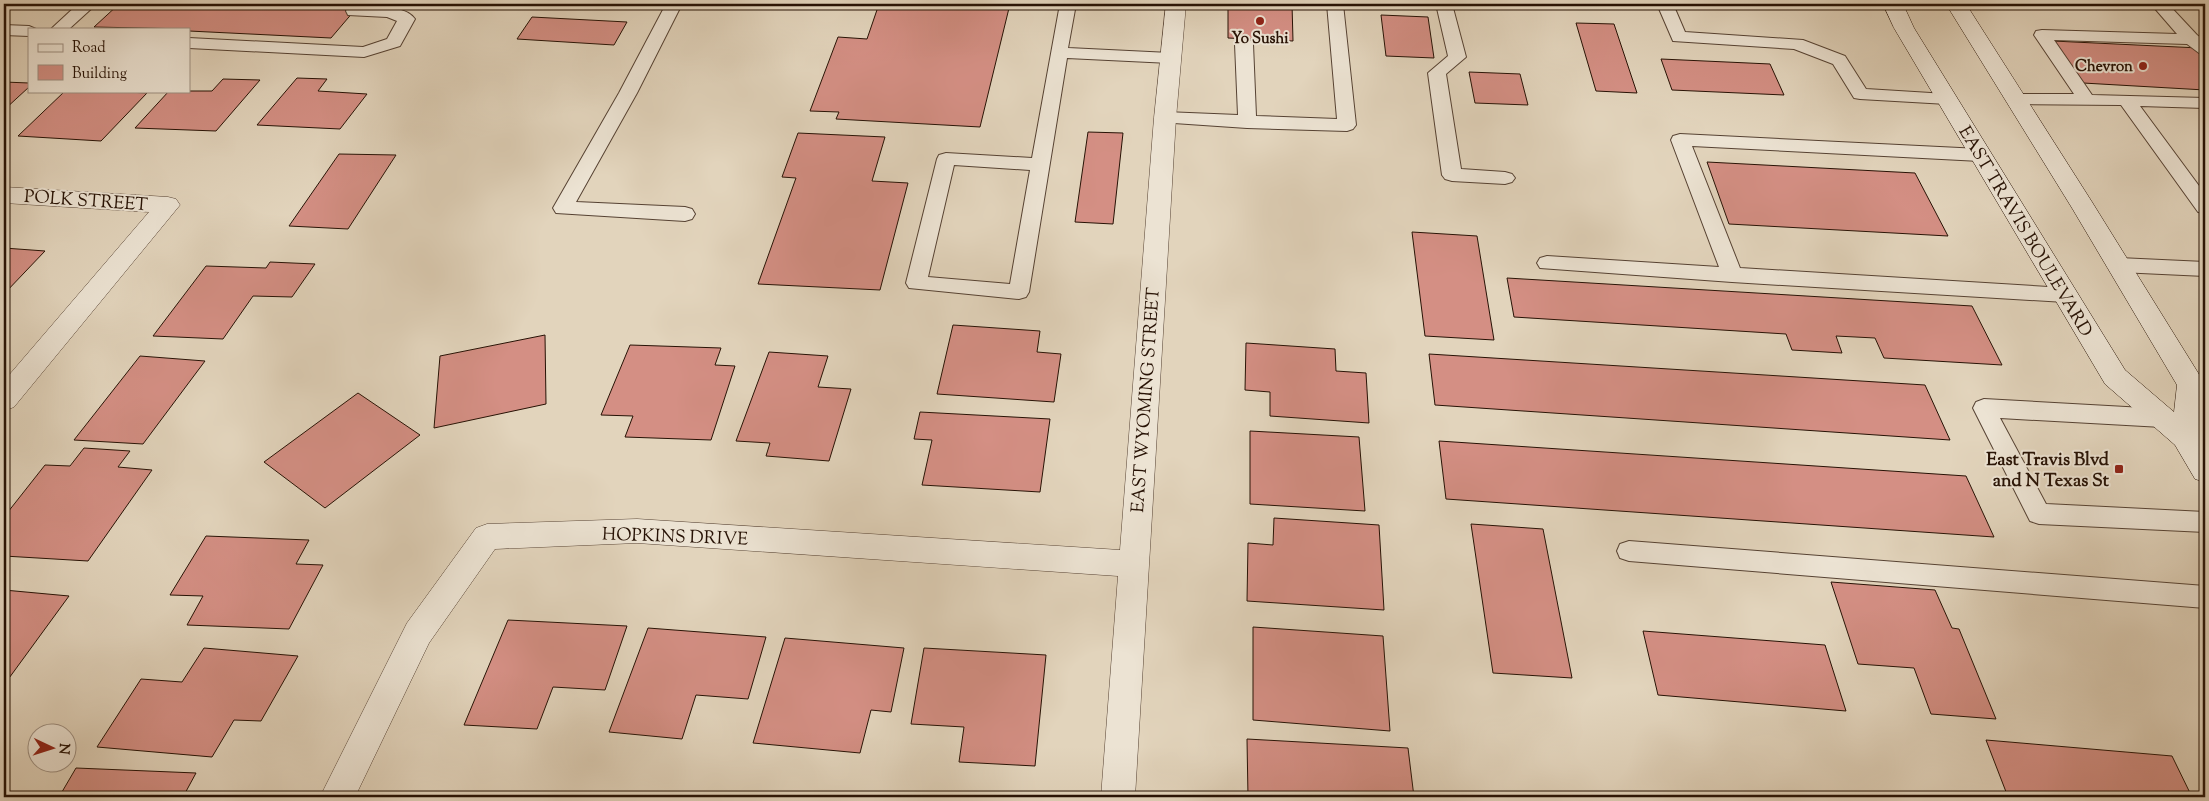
<svg xmlns="http://www.w3.org/2000/svg" width="2209" height="801" font-family="'Sorts Mill Goudy',serif">
<style>
.building{fill:#d48f84;stroke:#271205}
.lines{fill:none;stroke-linecap:round;stroke-linejoin:round}
.service-casing{stroke:#564233;stroke-width:2}
.minor-casing{stroke:#564233;stroke-width:1}
.secondary-casing{stroke:#271205;stroke-width:1}
.service{fill:#ece3d3;fill-rule:evenodd}
.minor{fill:#ece3d3;fill-rule:evenodd}
.secondary{fill:#ece3d3;fill-rule:evenodd}
.poi-dot{fill:#8f2418;stroke:#ece3d3;stroke-width:2}
.labels{text-anchor:middle;stroke-width:4;stroke-linejoin:round;paint-order:stroke}
.far-poi-label{font-size:15px;font-weight:bold;fill:#271205;stroke:#ece3d3}
.street-label{font-size:18px;fill:#271205;stroke:#ece3d3}
.poi-label{font-size:18px;font-weight:bold;fill:#271205;stroke:#ece3d3;text-anchor:end}
</style>
<rect width="100%" height="100%" fill="#e2d4bc"/>
<filter id="stains"><feTurbulence type="fractalNoise" baseFrequency=".004" numOctaves="4"/><feColorMatrix values="0 0 0 0 .2 0 0 0 0 .09 0 0 0 0 .02 0 0 0 .5 -.17"/></filter>
<radialGradient id="worn" r=".72"><stop offset=".6" stop-color="#630" stop-opacity="0"/><stop offset="1" stop-color="#630" stop-opacity=".3"/></radialGradient>
<!-- building -->
<g class="building">
<polygon points="119,4 360,4 331,38 189,31 189,29 94,27"/>
<polygon points="879,4 1010,4 980,127 836,119 839,112 810,111 838,37 867,39"/>
<polygon points="1228,4 1292,4 1293,41 1228,38"/>
<polygon points="1381,15 1428,17 1434,58 1386,56"/>
<polygon points="532,17 627,22 614,45 517,39"/>
<polygon points="1576,23 1614,24 1637,93 1596,91"/>
<polygon points="2053,41 2199,48 2205,55 2205,90 2083,83"/>
<polygon points="1661,59 1770,64 1784,95 1672,90"/>
<polygon points="1469,72 1520,74 1528,105 1475,103"/>
<polygon points="297,78 327,79 318,91 367,94 340,129 257,125"/>
<polygon points="223,79 260,80 216,131 135,128 169,91 212,91"/>
<polygon points="4,82 29,83 29,87 4,110"/>
<polygon points="65,91 107,91 147,93 101,141 18,136"/>
<polygon points="1088,132 1123,133 1113,224 1075,222"/>
<polygon points="798,133 885,137 872,181 908,183 880,290 758,284 796,178 782,177"/>
<polygon points="339,154 396,155 348,229 289,226"/>
<polygon points="1707,162 1915,173 1948,236 1729,224"/>
<polygon points="1412,232 1477,236 1494,340 1425,336"/>
<polygon points="4,248 45,251 4,294"/>
<polygon points="270,262 315,264 292,297 253,296 223,339 153,336 206,266 266,268"/>
<polygon points="1507,278 1972,306 2002,365 1884,358 1875,338 1836,336 1842,353 1792,350 1786,334 1514,317"/>
<polygon points="953,325 1040,331 1037,352 1061,354 1054,402 937,394"/>
<polygon points="545,335 546,404 434,428 440,356"/>
<polygon points="1246,343 1335,349 1336,371 1366,373 1369,423 1270,416 1270,392 1245,390"/>
<polygon points="630,345 721,348 715,365 735,366 711,440 625,437 633,416 601,415"/>
<polygon points="769,352 828,356 818,387 851,389 829,461 766,456 770,443 736,441"/>
<polygon points="1429,354 1925,385 1950,440 1435,405"/>
<polygon points="140,356 205,361 143,444 74,440"/>
<polygon points="358,393 420,435 325,508 264,462"/>
<polygon points="920,412 1050,419 1040,492 922,485 932,440 914,439"/>
<polygon points="1250,431 1359,437 1365,511 1250,504"/>
<polygon points="1439,441 1966,476 1994,537 1446,499"/>
<polygon points="84,448 130,451 118,467 152,470 88,561 4,556 4,517 45,465 70,466"/>
<polygon points="1274,518 1379,525 1384,610 1247,601 1248,543 1273,545"/>
<polygon points="1471,524 1543,529 1572,678 1493,673"/>
<polygon points="206,536 309,540 296,564 323,565 289,629 187,625 203,596 170,595"/>
<polygon points="1831,582 1935,590 1952,628 1959,629 1996,719 1931,714 1914,668 1858,664"/>
<polygon points="4,590 69,596 4,685"/>
<polygon points="508,620 627,626 605,690 553,687 537,729 464,725"/>
<polygon points="1253,627 1383,636 1390,731 1253,720"/>
<polygon points="648,628 766,637 748,699 696,695 682,739 609,732"/>
<polygon points="1643,631 1825,645 1846,711 1658,695"/>
<polygon points="785,638 904,648 891,712 871,710 860,753 753,743"/>
<polygon points="204,648 298,656 261,721 234,720 212,757 97,747 141,679 182,682"/>
<polygon points="924,648 1046,655 1035,766 959,762 964,727 911,724"/>
<polygon points="1247,739 1408,748 1414,797 1248,797"/>
<polygon points="1986,740 2172,756 2192,797 2008,797"/>
<polygon points="76,768 196,773 183,797 59,797"/>
</g>
<g class="lines">
<!-- service casing -->
<g class="service-casing">
<g id="service">
<polygon points="78,4 124,4 125,5 123,8 91,9 69,29 51,29"/>
<polygon points="666,4 682,4 637,93 576,202 685,207 692,209 695,214 692,219 685,221 556,213 553,208 619,93"/>
<path d="M 1060,4 L 1076,4 L 1068,48 L 1170,53 L 1176,54 L 1179,58 L 1176,62 L 1170,63 L 1067,58 L 1029,292 L 1026,297 L 1019,299 L 909,288 L 906,283 L 937,159 L 939,155 L 946,153 L 1032,158 ZM 954,165 L 1030,170 L 1010,284 L 928,277 Z"/>
<polygon points="1327,4 1343,4 1356,125 1353,129 1347,131 1247,128 1159,122 1156,118 1159,114 1165,112 1238,115 1235,44 1238,40 1250,40 1253,44 1256,116 1337,119"/>
<polygon points="1436,4 1452,4 1466,57 1446,74 1461,169 1505,172 1512,174 1515,178 1512,182 1505,184 1452,181 1445,179 1442,175 1428,73 1448,56"/>
<polygon points="1657,4 1673,4 1685,32 1803,40 1845,56 1866,89 1947,94 1953,95 1956,99 1953,103 1947,104 1860,99 1854,98 1833,64 1794,49 1673,41"/>
<polygon points="2151,4 2168,4 2197,35 2205,41 2205,54 2199,53 2187,44 2054,40 2092,95 2205,98 2205,108 2140,106 2205,194 2205,213 2198,212 2121,105 2015,104 2009,103 2006,99 2009,95 2015,94 2074,94 2034,35 2036,31 2042,30 2177,34"/>
<path d="M 354,6 C 370,7 405,4 415,19 L 400,46 L 364,57 L 189,48 L 189,38 L 363,47 L 387,39 L 397,21 L 387,17 L 348,15 L 346,11 L 348,7 Z"/>
<polygon points="4,25 29,26 36,29 29,29 29,36 4,35"/>
<polygon points="1680,134 1980,149 1987,151 1989,155 1987,159 1980,161 1692,146 1740,268 2065,288 2072,290 2075,295 2072,300 2065,302 1732,282 1540,268 1537,263 1540,258 1547,256 1719,267 1671,140 1673,136"/>
<polygon points="2119,258 2205,262 2205,276 2119,272 2112,270 2109,265 2112,260"/>
<polygon points="1984,399 2162,409 2170,412 2173,418 2170,424 2162,427 2000,418 2046,504 2205,512 2205,532 2039,524 2030,521 1973,408 1976,402"/>
<polygon points="1629,541 2205,586 2205,608 1629,561 1620,558 1617,551 1620,544"/>
</g>
</g>
<!-- minor casing -->
<g class="minor-casing">
<g id="minor">
<polygon points="1166,4 1186,4 1176,118 1135,797 1101,797 1118,576 637,543 495,549 429,643 355,797 320,797 407,623 476,528 487,524 637,519 1120,550 1154,118"/>
<polygon points="4,187 168,197 176,199 180,205 14,407 4,411 4,381 149,212 4,203"/>
</g>
</g>
<!-- secondary casing -->
<g class="secondary-casing">
<g id="secondary">
<polygon points="1883,4 1903,4 1914,28 2125,370 2174,412 2177,385 2072,208 1946,4 1966,4 2092,202 2205,384 2199,436 2205,446 2205,482 2195,479 2175,445 2105,384 1894,28"/>
<polygon points="2178,4 2205,4 2205,10 2181,8"/>
</g>
</g>
<!-- service -->
<use href="#service" class="service"/>
<!-- minor -->
<use href="#minor" class="minor"/>
<!-- secondary -->
<use href="#secondary" class="secondary"/>
</g>
<!-- markers -->
<g class="poi-dot">
<circle cx="1260" cy="21" r="5"/>
<circle cx="2143" cy="66" r="5"/>
<rect x="2114" y="464" width="10" height="10" rx="2.5"/>
</g>
<g class="labels">
<!-- far-poi labels -->
<g class="far-poi-label">
<text x="1260" y="43">Yo Sushi</text>
<text x="2133" y="71" text-anchor="end">Chevron</text>
</g>
<!-- street labels -->
<g class="street-label">
<text transform="translate(86 200) rotate(4)" y="6">POLK STREET</text>
<text transform="translate(2026 231) rotate(59)" y="6">EAST TRAVIS BOULEVARD</text>
<text transform="translate(1145 400) rotate(-86)" y="6">EAST WYOMING STREET</text>
<text transform="translate(675 536) rotate(2)" y="6">HOPKINS DRIVE</text>
</g>
<!-- poi labels -->
<g class="poi-label">
<text x="2109" y="465">East Travis Blvd<tspan x="2109" dy="21">and N Texas St</tspan></text>
</g>
</g>
<!-- margin -->
<rect width="2209" height="801" fill="none" stroke="#e2d4bc" stroke-width="20"/>
<rect x="5" y="5" width="2199" height="791" fill="none" stroke="#271205" stroke-width="2.5"/>
<rect x="10" y="10" width="2189" height="781" fill="none" stroke="#271205"/>
<!-- legend -->
<rect x="28" y="28" width="162" height="65" fill="#ece3d3" stroke="#9d8f81"/>
<rect x="38" y="44" width="25" height="8" fill="#ece3d3" stroke="#9d8f81"/>
<text x="72" y="52" font-size="15" fill="#271205">Road</text>
<rect x="38" y="65" width="25" height="15" fill="#d48f84" stroke="#9d8f81"/>
<text x="72" y="78" font-size="15" fill="#271205">Building</text>
<!-- north arrow -->
<g transform="translate(52 748) rotate(94)"><circle r="24" fill="#ece3d3" stroke="#9d8f81"/>
<path d="M0-4L9 19L0 12L-9 19Z" fill="#8f2418"/>
<text y="-8" font-size="14" font-weight="bold" text-anchor="middle" fill="#271205">N</text>
</g>
<rect width="100%" height="100%" filter="url(#stains)"/>
<rect width="100%" height="100%" fill="url(#worn)"/>
</svg>
